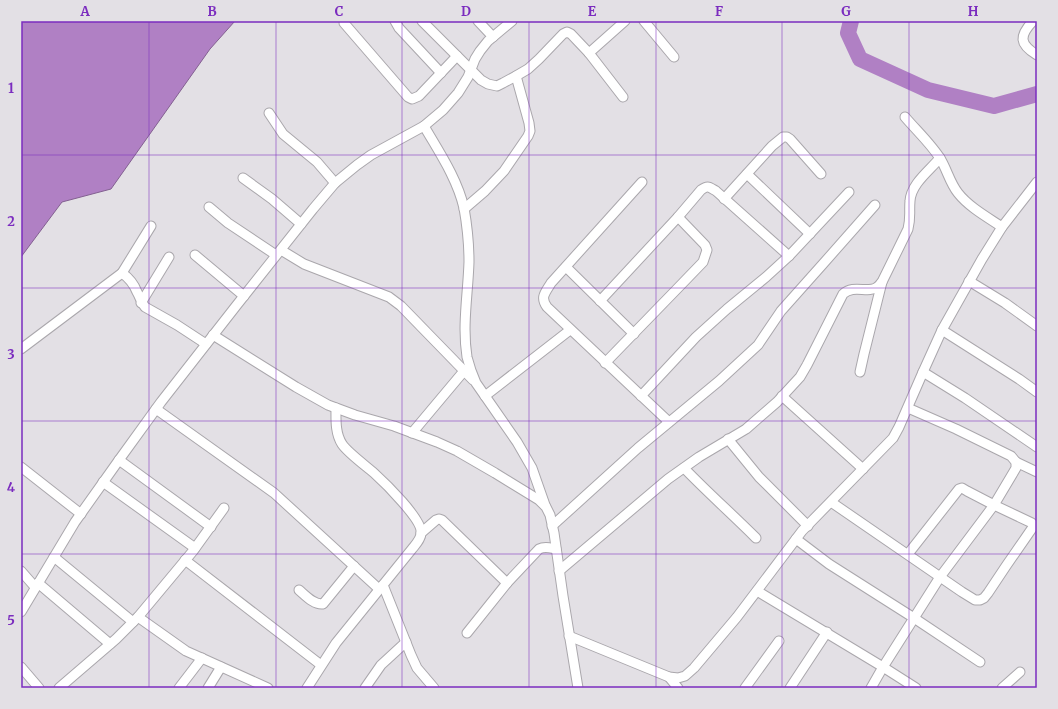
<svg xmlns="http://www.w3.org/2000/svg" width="1058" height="709" font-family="Merriweather,serif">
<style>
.water{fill:#b080c4;stroke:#836091}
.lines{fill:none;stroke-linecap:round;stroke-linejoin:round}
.river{stroke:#b080c4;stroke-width:16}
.minor-casing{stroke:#aaa7ac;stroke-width:11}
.minor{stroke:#fff;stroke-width:9}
.grid{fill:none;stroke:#7b2cbf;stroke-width:1;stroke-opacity:0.55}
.neatline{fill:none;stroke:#7b2cbf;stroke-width:1.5}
.grid-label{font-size:13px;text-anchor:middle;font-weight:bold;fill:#7b2cbf}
</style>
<rect width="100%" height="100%" fill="#e3e0e5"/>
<!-- water -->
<polygon class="water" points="21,21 235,21 210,49 111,189 62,202 21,257"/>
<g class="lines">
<!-- river -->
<polyline class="river" points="851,21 848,33 860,59 928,90 994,106 1037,94"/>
<!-- minor casing -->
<g class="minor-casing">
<g id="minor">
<polyline points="395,21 399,28 441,73"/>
<polyline points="422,21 481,80 488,84 497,86 503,83 516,76 528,69 539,59 563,34 567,32 571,34 589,53 623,97"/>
<polyline points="478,21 493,37"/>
<polyline points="644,21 674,57"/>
<path d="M 1033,21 C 1019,36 1019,44 1037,55"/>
<polyline points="344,23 408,97 412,99 419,96 457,56"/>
<polyline points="589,53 625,21"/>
<polyline points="269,113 283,134 317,162 335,183"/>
<path d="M 905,117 C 916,130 933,146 941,160 C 947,170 950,183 958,193 C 969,207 987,217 1002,227"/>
<path d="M 424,126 C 439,152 457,178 464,208 C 467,225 469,245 469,262 C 468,294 462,325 467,357 C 469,365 472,374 476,383 L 517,442 L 532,468 L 545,505"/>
<polyline points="747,174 810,234"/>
<polyline points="243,178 272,199 301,224"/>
<path d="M 642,182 L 551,283 C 545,293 540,297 547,307 L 669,422"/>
<polyline points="724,199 772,146 783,137 787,137 790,139 821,174"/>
<polyline points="209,207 228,223 276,255"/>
<polyline points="464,209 485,191 504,171 528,136 530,131 529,123 516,76"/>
<polyline points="281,250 304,264 389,297 401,306 473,380"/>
<polyline points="195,255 244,296"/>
<polyline points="566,267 634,334"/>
<path d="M 122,273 C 129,278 134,284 137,292 C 140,297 141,302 145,307 L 177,325 L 206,344"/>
<polyline points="969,281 1005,303 1037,326"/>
<path d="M 600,301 L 678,217 L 701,190 C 708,185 709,187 716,191 L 789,256"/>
<polyline points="141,303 169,257"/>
<polyline points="942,330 1019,379 1037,392"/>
<polyline points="213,335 296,387 328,405 355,415 394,426 437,442 457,451 495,473 539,500 546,507 550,515 554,533 563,596 578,688"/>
<polyline points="21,349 122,273 151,226"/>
<polyline points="605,363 674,292 703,262 707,250 705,245 678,217"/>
<polyline points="860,372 864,354 882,282"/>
<polyline points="923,372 965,398 1037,447"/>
<polyline points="485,396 570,330"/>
<polyline points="641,396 696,337 727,309 766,277 789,256 849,192"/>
<polyline points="782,396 863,469"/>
<polyline points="156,409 274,493 379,589"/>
<polyline points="412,433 464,371"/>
<polyline points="728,439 759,477 808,526"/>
<polyline points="119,460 211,527"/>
<polyline points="1016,462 1037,472"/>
<polyline points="21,467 81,514"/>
<path d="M 684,468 C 707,492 732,514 756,538"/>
<polyline points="103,482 195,548"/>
<polyline points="831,502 962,592 975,600 980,600 984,598 988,593 1006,566 1033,527 1032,523 994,505 967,491 962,488 959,489 908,554"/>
<polyline points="552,526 638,448 719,381 758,345 781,311 822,265 875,205"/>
<polyline points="421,533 436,520 439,519 442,520 507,583"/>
<polyline points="796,539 829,564 914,618 980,662"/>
<polyline points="54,557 133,622"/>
<polyline points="185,560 321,665"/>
<polyline points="21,571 35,587"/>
<path d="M 559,571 L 668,479 L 699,457 L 746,429 L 777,402 L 800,377 L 807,365 L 843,294 C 854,284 868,294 877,287 C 879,286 880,284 882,282 L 908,229 C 911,217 909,212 910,201 C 911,184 929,171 940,158"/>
<polyline points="38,583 110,644"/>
<polyline points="383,585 411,655 417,668 434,688"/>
<path d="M 299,590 C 306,596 314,605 323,604 L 354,566"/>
<polyline points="757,591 883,667 916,688"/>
<polyline points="21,612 75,522 119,460 161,402 236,306 313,209 335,183 357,165 371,155 424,126 443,110 458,93 468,77 475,59 480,51 488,41 512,21"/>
<polyline points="138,617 186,651 206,660 268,688"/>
<path d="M 467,633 L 507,583 L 539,549 C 545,546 550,548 556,549"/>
<polyline points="569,636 669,677 678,678 685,676 694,668 737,617 802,531 893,438 899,427 923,372 942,330 982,259 1002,227 1037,182"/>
<polyline points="21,667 39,688"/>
<polyline points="669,677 678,688"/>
<polyline points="59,688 116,639 138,617 193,551 224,508"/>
<polyline points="179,688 202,658"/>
<polyline points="208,688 221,667"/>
<path d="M 307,688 L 336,643 L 412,549 C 416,544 421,539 421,533 C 423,520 384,482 374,473 C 366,466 347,452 342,444 C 335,433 336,419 336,408"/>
<polyline points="365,688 381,665 406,642"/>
<polyline points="745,688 779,641"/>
<polyline points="790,688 827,632"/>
<polyline points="871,688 883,667 940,577 994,505 1016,468 1016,462 1011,456 956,429 908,408"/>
<polyline points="1002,688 1020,672"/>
</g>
</g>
<!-- minor -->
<use href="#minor" class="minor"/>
</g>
<!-- grid -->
<path class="grid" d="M 149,21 L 149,688M 276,21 L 276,688M 402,21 L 402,688M 529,21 L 529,688M 656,21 L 656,688M 782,21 L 782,688M 909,21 L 909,688M 21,155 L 1037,155M 21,288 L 1037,288M 21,421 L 1037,421M 21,554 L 1037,554"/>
<!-- border -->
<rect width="1058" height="709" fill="none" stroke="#e3e0e5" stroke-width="44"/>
<rect x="22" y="22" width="1014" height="665" class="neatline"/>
<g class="grid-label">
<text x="85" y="16">A</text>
<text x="212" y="16">B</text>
<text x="339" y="16">C</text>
<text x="466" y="16">D</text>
<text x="592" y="16">E</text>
<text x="719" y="16">F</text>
<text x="846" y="16">G</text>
<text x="973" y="16">H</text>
<text x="11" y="93">1</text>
<text x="11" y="226">2</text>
<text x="11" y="359">3</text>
<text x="11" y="492">4</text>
<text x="11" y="625">5</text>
</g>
</svg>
